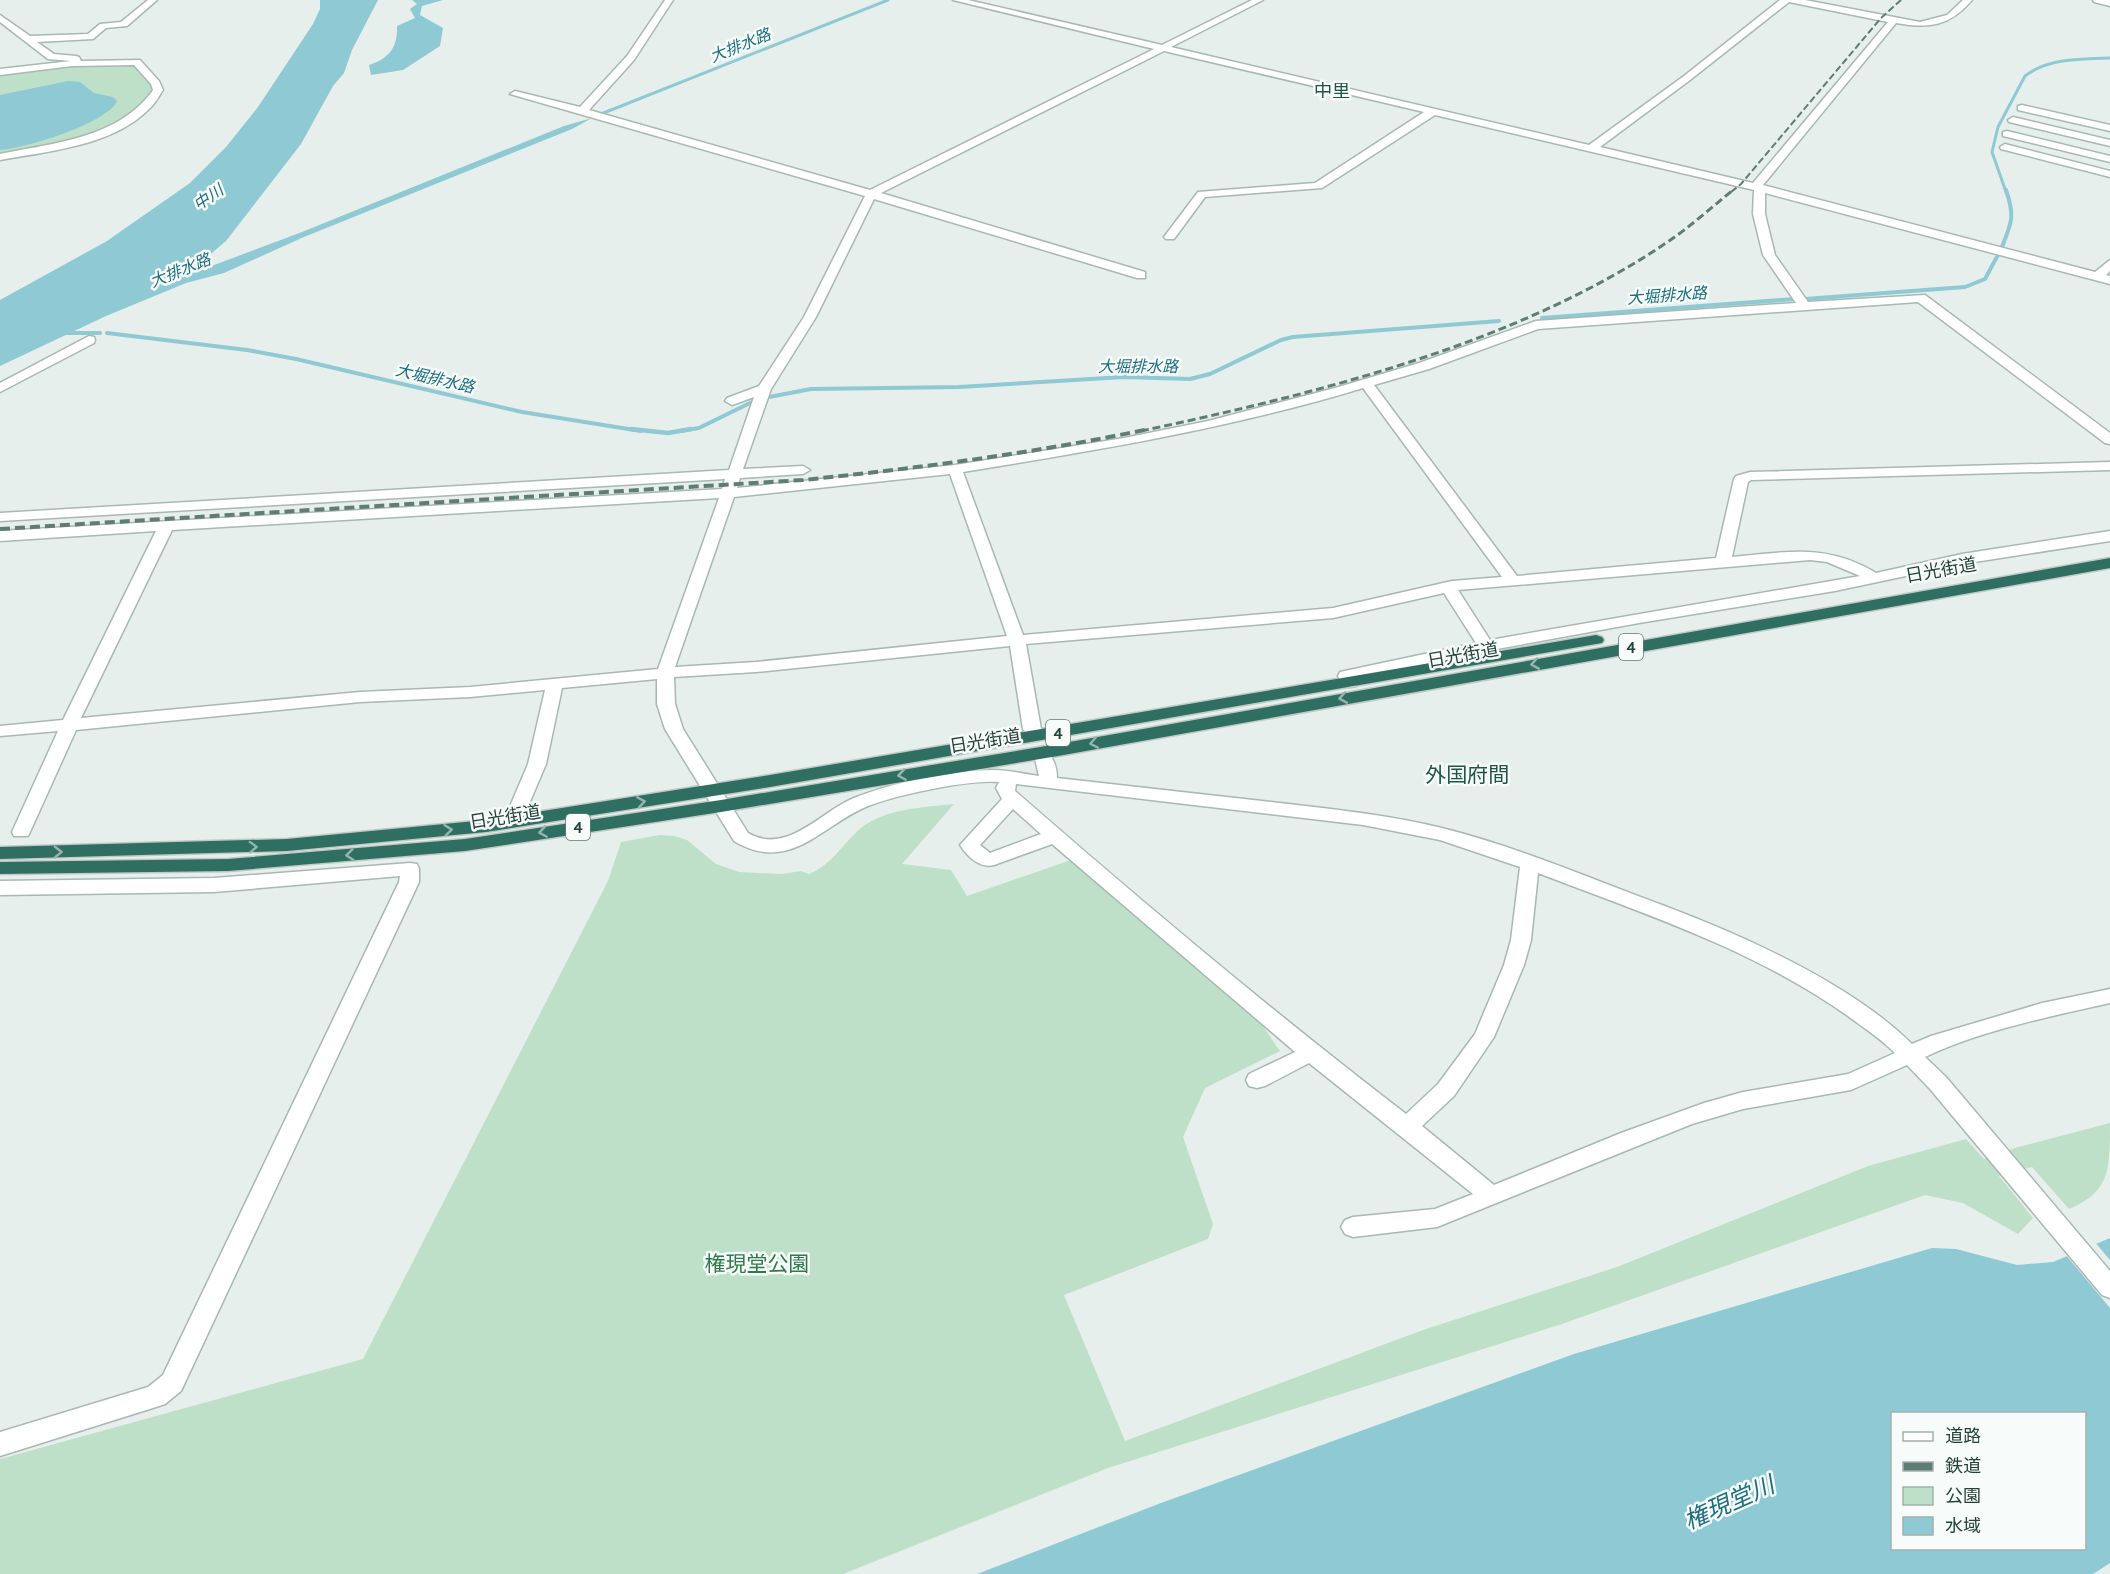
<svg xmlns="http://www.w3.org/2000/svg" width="2110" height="1574" font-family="'PT Sans','Noto Sans JP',sans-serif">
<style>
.green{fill:#bfe0c8}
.water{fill:#8ec9d4;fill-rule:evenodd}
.pier{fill:#e6efeb}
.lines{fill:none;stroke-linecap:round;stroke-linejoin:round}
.stream-far2{stroke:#8ec9d4;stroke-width:3}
.stream-far1{stroke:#8ec9d4;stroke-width:4}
.stream{stroke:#8ec9d4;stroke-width:4.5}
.minor-casing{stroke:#a8b8b2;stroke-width:3}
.highway-casing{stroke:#c2cac8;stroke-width:3}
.minor{fill:#fff;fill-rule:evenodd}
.highway{fill:#2f6f62;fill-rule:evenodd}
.rail-far2{stroke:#5f7d75;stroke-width:2;stroke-dasharray:7 3;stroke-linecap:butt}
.rail-far1{stroke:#5f7d75;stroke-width:3;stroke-dasharray:8 4;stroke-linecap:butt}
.rail{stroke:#5f7d75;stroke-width:4;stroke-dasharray:10 5;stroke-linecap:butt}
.oneway{stroke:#93b5ae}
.labels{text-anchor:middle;stroke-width:5;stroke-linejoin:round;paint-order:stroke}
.far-water-label{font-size:16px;font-style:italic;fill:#1c6f80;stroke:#f7fbf9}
.shield{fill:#f7fbf9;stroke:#637a73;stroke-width:1.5}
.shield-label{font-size:16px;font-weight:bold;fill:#24423a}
.far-quarter-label{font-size:18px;fill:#1f5548;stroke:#f7fbf9}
.street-label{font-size:18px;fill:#24423a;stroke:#f7fbf9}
.quarter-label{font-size:21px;fill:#1f5548;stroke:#f7fbf9}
.near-park-label{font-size:21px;fill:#2d7a4b;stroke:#f7fbf9}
.near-water-label{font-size:24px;font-style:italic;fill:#1c6f80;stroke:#f7fbf9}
</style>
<rect width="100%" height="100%" fill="#e6efeb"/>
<!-- green -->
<g class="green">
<polygon points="135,65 155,89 141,109 101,131 0,156 0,74 80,66"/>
<path d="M 954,804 L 902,864 L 951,870 L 967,896 L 1071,860 L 1256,1016 L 1280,1051 L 1205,1088 L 1183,1137 L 1213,1224 L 1208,1239 L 1064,1295 L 1125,1441 L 1423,1330 L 1617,1267 L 1868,1166 L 1966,1139 L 1984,1159 L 2015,1148 L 2110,1123 C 2110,1170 2110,1192 2069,1209 L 2032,1167 L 1999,1176 L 2033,1218 L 2018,1234 L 1963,1203 L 1925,1195 L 1562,1324 L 1108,1468 L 843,1574 L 0,1574 L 0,1459 L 363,1359 L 608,881 L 621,842 L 660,835 L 674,836 L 687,840 L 716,864 L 739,872 L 782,874 L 801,871 L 809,874 C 831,866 843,843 861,828 C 884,809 925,807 954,804 Z"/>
</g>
<!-- water -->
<g class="water">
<polygon points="320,0 378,0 352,50 344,73 333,86 301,144 226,241 193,269 193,273 302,232 564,126 592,118 572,129 304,237 224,273 186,283 106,316 0,366 0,300 107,241 190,183 226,147 258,107 313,24 320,9"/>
<path d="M 412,0 L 443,0 L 422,6 L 420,15 L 443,28 L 440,46 L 403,70 L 371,75 L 369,65 C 388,59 398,48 397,26 L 415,18 L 410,9 L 417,4 Z"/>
<path d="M 68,81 L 80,82 L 94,93 L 113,97 L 117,101 C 108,123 24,149 0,150 L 0,95 Z"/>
<path d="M 2110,1238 L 2110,1563 L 2093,1574 L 977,1574 L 1161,1503 L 1574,1354 L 1932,1248 L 1956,1249 L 2017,1265 L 2053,1262 ZM 1892,1414 L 2084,1414 L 2084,1548 L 1892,1548 Z"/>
</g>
<!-- pier -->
<polygon class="pier" points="2094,1241 2110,1260 2110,1308 2065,1254"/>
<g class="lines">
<!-- stream-far2 -->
<g class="stream-far2">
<polyline points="601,114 888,0"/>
<path d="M 2006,192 L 1992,152 L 1998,127 L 2025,76 C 2048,58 2082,59 2110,58"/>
</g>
<!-- stream-far1 -->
<g class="stream-far1">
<path d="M 2002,247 C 2012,222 2015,216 2006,190"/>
<polyline points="1805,299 1965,287 1985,279 1999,253"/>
<polyline points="1542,318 1795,299"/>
<polyline points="65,333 100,333"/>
<polyline points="107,333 247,350 296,359 522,412 641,431"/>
<polyline points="769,397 811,389 959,387 1124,377 1190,379 1210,374 1281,340 1293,337 1499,321"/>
<polyline points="681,431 699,428 752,402"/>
</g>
<!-- stream -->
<polyline class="stream" points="631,429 668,433 691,429"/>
<!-- minor casing -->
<g class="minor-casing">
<g id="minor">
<path d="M 148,0 L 157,0 L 127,26 L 106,28 L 93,39 L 37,42 L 54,54 L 76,56 L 79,57 L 81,61 L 140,60 L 159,81 L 163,90 C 159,96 155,104 149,109 C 113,146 48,151 0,160 L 0,154 C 54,143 119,138 153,90 L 151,84 L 134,65 L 72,66 L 0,75 L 0,69 L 71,61 L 48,59 L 0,22 L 0,15 L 30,36 L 88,34 L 100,24 L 121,22 Z"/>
<path d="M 665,0 L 673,0 L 634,60 L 589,110 L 870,190 L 1154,49 L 953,0 L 968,0 L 1162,45 L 1252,0 L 1263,0 L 1171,47 L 1589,145 L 1684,76 L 1780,0 L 1805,0 L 1920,22 L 1947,15 L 1963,0 L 1972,0 C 1950,26 1929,29 1896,23 L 1763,185 L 2095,272 L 2110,260 L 2110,271 L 2106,275 L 2110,276 L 2110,284 L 1765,193 L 1765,214 L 1775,255 L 1808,302 L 1925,295 L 2110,433 L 2110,444 L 2105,443 L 1918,302 L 1538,329 L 1429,369 L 1374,385 L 1517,576 L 1716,558 L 1734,479 L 1736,476 L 1750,472 L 2110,462 L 2110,470 L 1751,480 L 1748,482 L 1732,557 C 1786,552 1827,543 1876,573 L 1962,554 L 2110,531 L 2110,541 L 1962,564 L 1835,591 L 1639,623 L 1486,651 L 1356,679 L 1358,682 L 1356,686 L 1350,687 L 1344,686 L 1338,676 L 1340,672 L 1476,643 L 1444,593 L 1333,618 L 1026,644 L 1041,729 L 1038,733 L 1026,733 L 1023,729 L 1010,646 L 756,672 L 674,677 L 675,704 L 683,729 L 748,833 C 787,856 821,811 854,798 C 891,783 954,770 994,770 C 1008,770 1024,774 1039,776 L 1035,759 L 1038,755 L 1050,755 C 1055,762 1057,769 1057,778 C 1128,786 1199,794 1271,802 C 1328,809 1386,814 1442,828 C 1518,847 1589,878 1662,905 C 1744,936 1849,982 1912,1044 L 1931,1036 L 2042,1003 L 2110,989 L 2110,1003 C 2052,1016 1978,1031 1925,1057 L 1946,1077 L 2110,1271 L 2110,1298 L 2102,1295 L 1930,1089 L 1907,1065 L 1851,1090 L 1743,1109 L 1692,1124 L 1437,1227 L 1353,1237 L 1345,1234 L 1341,1227 L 1345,1220 L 1353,1217 L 1435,1209 L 1473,1194 L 1309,1063 L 1265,1086 L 1257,1088 L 1249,1086 L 1246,1080 L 1249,1074 L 1295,1052 L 1052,844 L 994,865 C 980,869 967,856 960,845 L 1002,799 L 996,788 L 999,782 C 970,779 895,795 868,806 C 823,824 790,875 734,841 L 665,729 L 657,704 L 657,679 L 562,688 L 546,764 L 529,804 L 526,808 L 514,808 L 511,804 L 528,764 L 545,690 L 470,697 L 360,702 L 76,730 L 30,832 L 28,836 L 14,836 L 12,832 L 58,731 L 0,736 L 0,726 L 63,720 L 156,531 L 0,541 L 0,531 L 722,489 L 725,479 L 0,521 L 0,513 L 729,470 L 754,397 L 732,405 L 725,401 L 727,398 L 759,386 L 804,317 L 865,196 L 510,94 L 515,91 L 580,107 L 627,56 ZM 1789,2 L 1888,22 L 1753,183 L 1600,147 L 1690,80 ZM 1164,51 L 1424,112 L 1315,183 L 1198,192 L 1164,237 L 1166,239 L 1174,239 L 1205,197 L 1322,188 L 1435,115 L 1754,190 L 1753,214 L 1763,255 L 1796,303 L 1536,321 L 1419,363 L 1335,388 L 1208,421 L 1124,438 L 955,465 L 737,488 L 740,478 L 803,474 L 810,470 L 803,466 L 743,469 L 771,389 L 816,317 L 874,199 L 1137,278 L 1145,278 L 1145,272 L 881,193 ZM 1363,388 L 1502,577 L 1452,581 L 1333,608 L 1023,635 L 963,472 C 1098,450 1232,428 1363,388 ZM 950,474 L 1007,636 L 756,662 L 675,667 L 734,497 ZM 719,498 L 658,669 L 470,687 L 360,692 L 81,718 L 172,530 ZM 1810,560 L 1827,562 L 1860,576 L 1490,640 L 1458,590 ZM 1016,784 L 1363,825 L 1440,840 L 1520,867 L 1511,940 L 1504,965 L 1475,1034 L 1438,1084 L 1406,1114 C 1272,1011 1143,903 1015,791 ZM 1013,809 L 1041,834 L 990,853 L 980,845 ZM 1538,873 C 1645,914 1755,950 1848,1016 C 1864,1028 1881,1039 1895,1053 L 1848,1074 L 1743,1092 L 1704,1103 L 1621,1133 L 1494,1185 L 1422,1126 L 1454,1096 L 1494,1037 L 1524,965 L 1531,940 Z"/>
<polygon points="2093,0 2110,0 2110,6 2094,2"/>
<polygon points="2022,105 2110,125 2110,131 2018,110 2018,106"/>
<polygon points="2013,117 2110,140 2110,146 2009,122 2008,120"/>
<polygon points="2007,131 2110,156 2110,162 2003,136 2003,132"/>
<polygon points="2005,144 2110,171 2110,177 2001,149 2000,147"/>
<polygon points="89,336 94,337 95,340 94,343 0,392 0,383"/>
<polygon points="410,863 417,864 419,869 419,882 181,1391 165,1404 156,1407 0,1456 0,1432 148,1387 163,1375 399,882 400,876 214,892 0,895 0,881 214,878"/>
</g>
</g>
<!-- highway casing -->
<g class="highway-casing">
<g id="highway">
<polygon points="2110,558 2110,568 1058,756 721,812 465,851 228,871 0,874 0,862 228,859 465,839 721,800 1058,744"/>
<polygon points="1596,635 1602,637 1604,640 1602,643 770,787 486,832 287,851 0,859 0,847 287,839 486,820 770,775"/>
</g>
</g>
<!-- minor -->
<use href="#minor" class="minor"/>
<!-- highway -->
<use href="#highway" class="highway"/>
<!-- rail-far2 -->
<polyline class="rail-far2" points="1731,192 1741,184 1881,18 1901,0"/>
<!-- rail-far1 -->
<path class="rail-far1" d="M 1141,431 C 1316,394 1520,343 1669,241 C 1691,226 1712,207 1733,190"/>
<!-- rail -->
<path class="rail" d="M 0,529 L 803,480 C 919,468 1035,453 1149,429"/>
</g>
<!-- one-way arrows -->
<defs><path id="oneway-chevron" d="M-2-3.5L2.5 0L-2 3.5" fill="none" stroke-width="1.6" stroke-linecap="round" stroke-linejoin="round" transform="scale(1.5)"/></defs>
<g class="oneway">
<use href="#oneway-chevron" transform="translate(1535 664) rotate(170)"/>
<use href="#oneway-chevron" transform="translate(1343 698) rotate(170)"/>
<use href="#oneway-chevron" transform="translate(1094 743) rotate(169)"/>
<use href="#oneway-chevron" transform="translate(902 775) rotate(171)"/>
<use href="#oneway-chevron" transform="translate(641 802) rotate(-9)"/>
<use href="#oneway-chevron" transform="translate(448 830) rotate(-6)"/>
<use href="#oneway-chevron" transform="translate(543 832) rotate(171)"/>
<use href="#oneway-chevron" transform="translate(253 847) rotate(-2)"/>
<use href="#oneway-chevron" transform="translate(58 852) rotate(-1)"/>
<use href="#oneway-chevron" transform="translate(350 855) rotate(174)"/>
</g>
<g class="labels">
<!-- far-water labels -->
<g class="far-water-label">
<text transform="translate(740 45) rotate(-22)" y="6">大排水路</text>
<text transform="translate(208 197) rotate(-35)" y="6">中川</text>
<text transform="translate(180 270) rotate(-22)" y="6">大排水路</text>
<text transform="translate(1667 295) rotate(-4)" y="6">大堀排水路</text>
<text x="1138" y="372">大堀排水路</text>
<text transform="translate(435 378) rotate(13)" y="6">大堀排水路</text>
</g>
<!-- shield labels -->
<g class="shield">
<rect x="1619" y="634" width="24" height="26" rx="4.5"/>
<rect x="1046" y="720" width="24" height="26" rx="4.5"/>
<rect x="566" y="814" width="24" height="26" rx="4.5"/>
</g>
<g class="shield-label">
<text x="1631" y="653">4</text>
<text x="1058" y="739">4</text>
<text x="578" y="833">4</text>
</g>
<!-- far-quarter labels -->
<g class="far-quarter-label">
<text x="1332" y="97">中里</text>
</g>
<!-- street labels -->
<g class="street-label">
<text transform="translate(1941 570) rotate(-10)" y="6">日光街道</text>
<text transform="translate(1463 655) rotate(-10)" y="6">日光街道</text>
<text transform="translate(985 741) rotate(-9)" y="6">日光街道</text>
<text transform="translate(505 817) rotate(-9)" y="6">日光街道</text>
</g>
<!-- quarter labels -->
<g class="quarter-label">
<text x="1467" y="782">外国府間</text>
</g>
<!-- near-park labels -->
<g class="near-park-label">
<text x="757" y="1271">権現堂公園</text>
</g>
<!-- near-water labels -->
<g class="near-water-label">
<text transform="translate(1729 1503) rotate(-24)" y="8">権現堂川</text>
</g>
</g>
<!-- legend -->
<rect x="1891" y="1412" width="195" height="138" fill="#f7fbf9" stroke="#a3b1ad" stroke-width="1.5"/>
<rect x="1903" y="1432" width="30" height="9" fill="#ffffff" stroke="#a3b1ad" stroke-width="1.5"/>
<text x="1945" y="1442" font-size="18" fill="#24423a">道路</text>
<rect x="1903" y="1462" width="30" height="9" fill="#5f7d75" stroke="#a3b1ad" stroke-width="1.5"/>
<text x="1945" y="1472" font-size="18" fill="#24423a">鉄道</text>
<rect x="1903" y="1487" width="30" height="18" fill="#bfe0c8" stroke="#a3b1ad" stroke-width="1.5"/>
<text x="1945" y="1502" font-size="18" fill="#24423a">公園</text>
<rect x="1903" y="1517" width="30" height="18" fill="#8ec9d4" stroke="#a3b1ad" stroke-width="1.5"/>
<text x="1945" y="1532" font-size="18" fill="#24423a">水域</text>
</svg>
